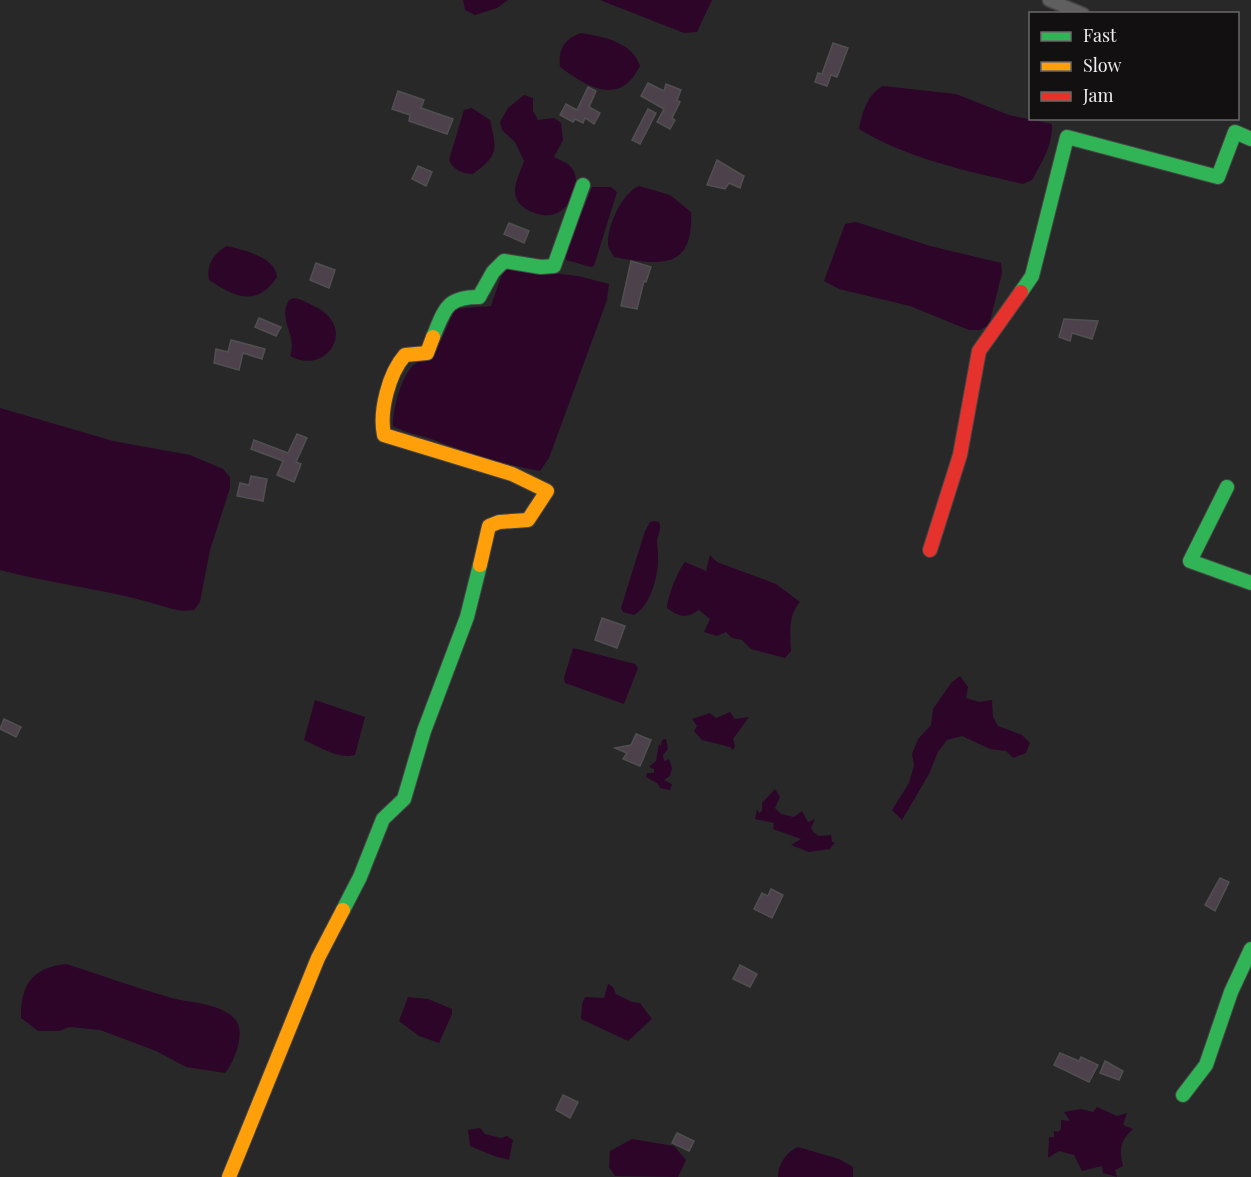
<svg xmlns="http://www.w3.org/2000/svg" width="1251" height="1177" font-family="'Playfair Display',serif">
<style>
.water{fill:#2d0529}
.building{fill:#4d424c;stroke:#515051;stroke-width:1.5}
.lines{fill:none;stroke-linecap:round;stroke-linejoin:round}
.street-casing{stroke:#464546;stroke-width:15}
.fast-casing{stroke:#464546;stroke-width:16}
.slow-casing{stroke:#464546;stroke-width:16}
.jam-casing{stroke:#464546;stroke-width:16}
.street{stroke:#605f60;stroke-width:12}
.fast{stroke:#30b455;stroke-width:14}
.slow{stroke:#ff9f0a;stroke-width:14}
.jam{stroke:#e5322d;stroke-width:14}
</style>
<rect width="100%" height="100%" fill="#292829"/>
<!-- water -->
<g class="water">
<polygon points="463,0 508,0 497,8 475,15 465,10"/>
<polygon points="600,0 712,0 697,32 684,33"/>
<path d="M 581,33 C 604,37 632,42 640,66 C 620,107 587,87 560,67 C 558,49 564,39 581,33 Z"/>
<path d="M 883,86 L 956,94 L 1009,115 L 1052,124 C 1053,145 1042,162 1032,180 L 1023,184 C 967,171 908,159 859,129 C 862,113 868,93 883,86 Z"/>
<path d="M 524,95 L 533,98 L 533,111 L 538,120 L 554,118 L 561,123 L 563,140 L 554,157 C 559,160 566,162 570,166 C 585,181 570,212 551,215 C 539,217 519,209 516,197 C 512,186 521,171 524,161 L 515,142 L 502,130 L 500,122 L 508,108 Z"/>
<path d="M 472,108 L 490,120 C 497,150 499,155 473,174 C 463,174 453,170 449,160 L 464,110 Z"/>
<path d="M 639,186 L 670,195 L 691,212 C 694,271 659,265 614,257 C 612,253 608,249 608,244 C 607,226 622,193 639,186 Z"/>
<polygon points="592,187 611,187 617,192 594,266 591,267 566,260 565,253"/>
<polygon points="856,222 930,246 1001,263 1002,273 989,325 980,330 969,330 910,306 839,289 824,281 845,224"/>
<path d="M 227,246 C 243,250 276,257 277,277 C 256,308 235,297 209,280 C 206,265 214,253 227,246 Z"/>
<path d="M 508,268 L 578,276 L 609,284 L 607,300 L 549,458 L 540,471 C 502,464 473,455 437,441 C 422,435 408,434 393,426 C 392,411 402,373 415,364 C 420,360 427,359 433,358 L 455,309 L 491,306 L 503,271 Z"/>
<path d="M 294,298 C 302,299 309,304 316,307 C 358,329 326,376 290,356 C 298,335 277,320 289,300 Z"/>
<path d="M 0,408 L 113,441 L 190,455 L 223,469 L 230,477 L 230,488 L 210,550 L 200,602 L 194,610 C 176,613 162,605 145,601 C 97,588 48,583 0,570 Z"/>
<path d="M 655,521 L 659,522 C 662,530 658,533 657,541 C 657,545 658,551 658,555 C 659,574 651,606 634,615 L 623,612 L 621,608 L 645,531 L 650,522 Z"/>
<path d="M 710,555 L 717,562 L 776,584 L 800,602 C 788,615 790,634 791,651 L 785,658 L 751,649 L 742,640 L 732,638 L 726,632 L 717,636 L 704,632 L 710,619 L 699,610 C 686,619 679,617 667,608 C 667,598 678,570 685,562 L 706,571 Z"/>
<polygon points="573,648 635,664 638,668 624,704 565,683 564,678"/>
<polygon points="960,676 968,687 966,698 979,702 992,700 993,717 998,726 1022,735 1030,743 1026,753 1013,758 1006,751 990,749 962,736 947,740 938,752 929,774 902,820 892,810 909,783 914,765 912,754 918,739 931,725 933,709 951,683"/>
<path d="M 315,700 L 365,717 L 355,755 C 339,760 318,746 304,740 Z"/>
<polygon points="730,712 735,719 749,717 733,739 735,746 733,750 730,747 702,740 694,731 697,726 692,719 710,713 716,718"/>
<polygon points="666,739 668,749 663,755 664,761 669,759 672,768 670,776 664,780 672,784 670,790 660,788 657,783 646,777 647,773 654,773 654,769 649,767 656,761 659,744 661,746 662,740"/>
<polygon points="775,789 780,797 775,808 781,814 794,817 802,811 808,822 815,819 811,828 814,833 819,836 831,835 832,842 835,842 830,849 809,852 791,845 801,839 773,829 774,823 755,819 757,809 759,813 762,811 762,803"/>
<path d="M 66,964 C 101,975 136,988 172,998 C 191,1003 219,1003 234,1018 C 247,1030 235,1061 225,1073 L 186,1067 L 156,1051 L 100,1030 L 70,1027 L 59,1031 L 38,1031 L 21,1018 C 21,985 31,968 66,964 Z"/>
<polygon points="608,984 613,987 616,994 632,1002 640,1003 652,1019 628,1041 581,1019 582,1004 585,997 604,998"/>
<polygon points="408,997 428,999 452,1009 452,1014 439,1043 419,1036 399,1021"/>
<path d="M 1097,1107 L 1117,1116 L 1127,1113 L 1123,1125 L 1133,1129 C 1120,1141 1119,1149 1123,1166 L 1115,1170 L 1117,1177 L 1103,1173 L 1102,1166 L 1082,1171 L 1074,1155 L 1059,1151 L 1048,1158 L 1049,1137 L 1054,1137 L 1054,1131 L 1058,1132 L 1061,1129 L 1061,1120 L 1070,1121 L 1064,1112 L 1081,1109 L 1093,1112 Z"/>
<polygon points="480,1128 485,1134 501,1138 507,1136 513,1140 509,1160 494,1156 470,1146 468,1130"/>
<polygon points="632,1139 674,1146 686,1160 678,1177 615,1176 609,1167 610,1151"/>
<path d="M 798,1147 L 839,1159 L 853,1167 L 853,1177 L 778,1177 C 777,1166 787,1151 798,1147 Z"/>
</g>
<!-- building -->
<g class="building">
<polygon points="833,43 848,48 837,77 831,75 827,86 815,82 818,73 822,74"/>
<polygon points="648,83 664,91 666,84 681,90 677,100 680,102 672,118 675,120 670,129 657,122 664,109 641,96"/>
<polygon points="588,87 596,91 589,107 600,113 594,124 585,118 583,123 575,119 573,122 560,115 566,104 577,110"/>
<polygon points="398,91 424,100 421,108 453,119 447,134 409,121 410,115 392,109"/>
<polygon points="648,109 656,113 640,144 632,140"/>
<polygon points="717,160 744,176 740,188 729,183 725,189 707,185"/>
<polygon points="418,166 432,172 426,186 412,179"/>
<polygon points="509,223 529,231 524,243 504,234"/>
<polygon points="631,261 651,267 646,282 644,281 637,309 621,306"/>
<polygon points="316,263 335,270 329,288 310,280"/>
<polygon points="259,318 281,327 276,336 255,327"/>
<polygon points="1064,319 1098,321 1092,339 1072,333 1070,341 1059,337"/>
<polygon points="231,340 265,349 262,359 243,353 239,370 214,363 216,349 228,352"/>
<polygon points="297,434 307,438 296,462 301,464 294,482 277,475 283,461 251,449 254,440 288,453"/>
<polygon points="251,476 267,479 263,501 237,496 240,483 249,485"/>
<polygon points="602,618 625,626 617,648 595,640"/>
<polygon points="4,719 21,727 16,737 0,729"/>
<polygon points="636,734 651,740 640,766 623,759 627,753 615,748 631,745"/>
<polygon points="1220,878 1229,882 1215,911 1205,905"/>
<polygon points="771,889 783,895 772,918 754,909 762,893 768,896"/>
<polygon points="740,965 757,974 750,987 733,979"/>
<polygon points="1060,1053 1079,1061 1081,1057 1098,1065 1089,1082 1054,1065"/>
<polygon points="1105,1061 1123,1071 1119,1080 1100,1073"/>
<polygon points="563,1095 578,1102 570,1118 556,1110"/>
<polygon points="677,1133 694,1141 689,1151 672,1143"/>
</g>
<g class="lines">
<!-- street casing -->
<g class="street-casing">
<polyline id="street" points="1049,0 1083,14"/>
</g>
<!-- fast casing -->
<g class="fast-casing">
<g id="fast">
<polyline points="1021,292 1032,276 1067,137 1218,177 1235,132 1251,139"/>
<path d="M 433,337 C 445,309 446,297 479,297 L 493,272 L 504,261 L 541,267 L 554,266 L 583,185"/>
<polyline points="1227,487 1190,561 1251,583"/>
<polyline points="343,910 360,877 383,819 404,799 424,731 467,617 480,565"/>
<polyline points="1183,1095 1206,1065 1231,992 1251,949"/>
</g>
</g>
<!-- slow casing -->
<g class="slow-casing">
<g id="slow">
<path d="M 433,337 L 427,353 L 405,355 C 389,373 379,411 384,435 L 512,474 L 547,491 L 528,520 L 499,522 L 489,526 L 480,565"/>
<polyline points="229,1177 318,958 343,910"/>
</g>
</g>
<!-- jam casing -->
<g class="jam-casing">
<polyline id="jam" points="930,550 960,455 979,351 1021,292"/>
</g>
<!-- street -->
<use href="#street" class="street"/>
<!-- fast -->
<use href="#fast" class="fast"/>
<!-- slow -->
<use href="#slow" class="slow"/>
<!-- jam -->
<use href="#jam" class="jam"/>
</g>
<!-- legend -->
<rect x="1029" y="12" width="210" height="108" fill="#121011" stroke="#6a686a" stroke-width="1.5"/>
<rect x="1041" y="32" width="30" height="9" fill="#30b455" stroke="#6a686a" stroke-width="1.5"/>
<text x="1083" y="42" font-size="18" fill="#efedef">Fast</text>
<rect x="1041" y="62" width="30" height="9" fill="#ff9f0a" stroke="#6a686a" stroke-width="1.5"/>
<text x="1083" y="72" font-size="18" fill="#efedef">Slow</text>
<rect x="1041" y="92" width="30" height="9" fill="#e5322d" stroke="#6a686a" stroke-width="1.5"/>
<text x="1083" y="102" font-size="18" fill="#efedef">Jam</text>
</svg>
